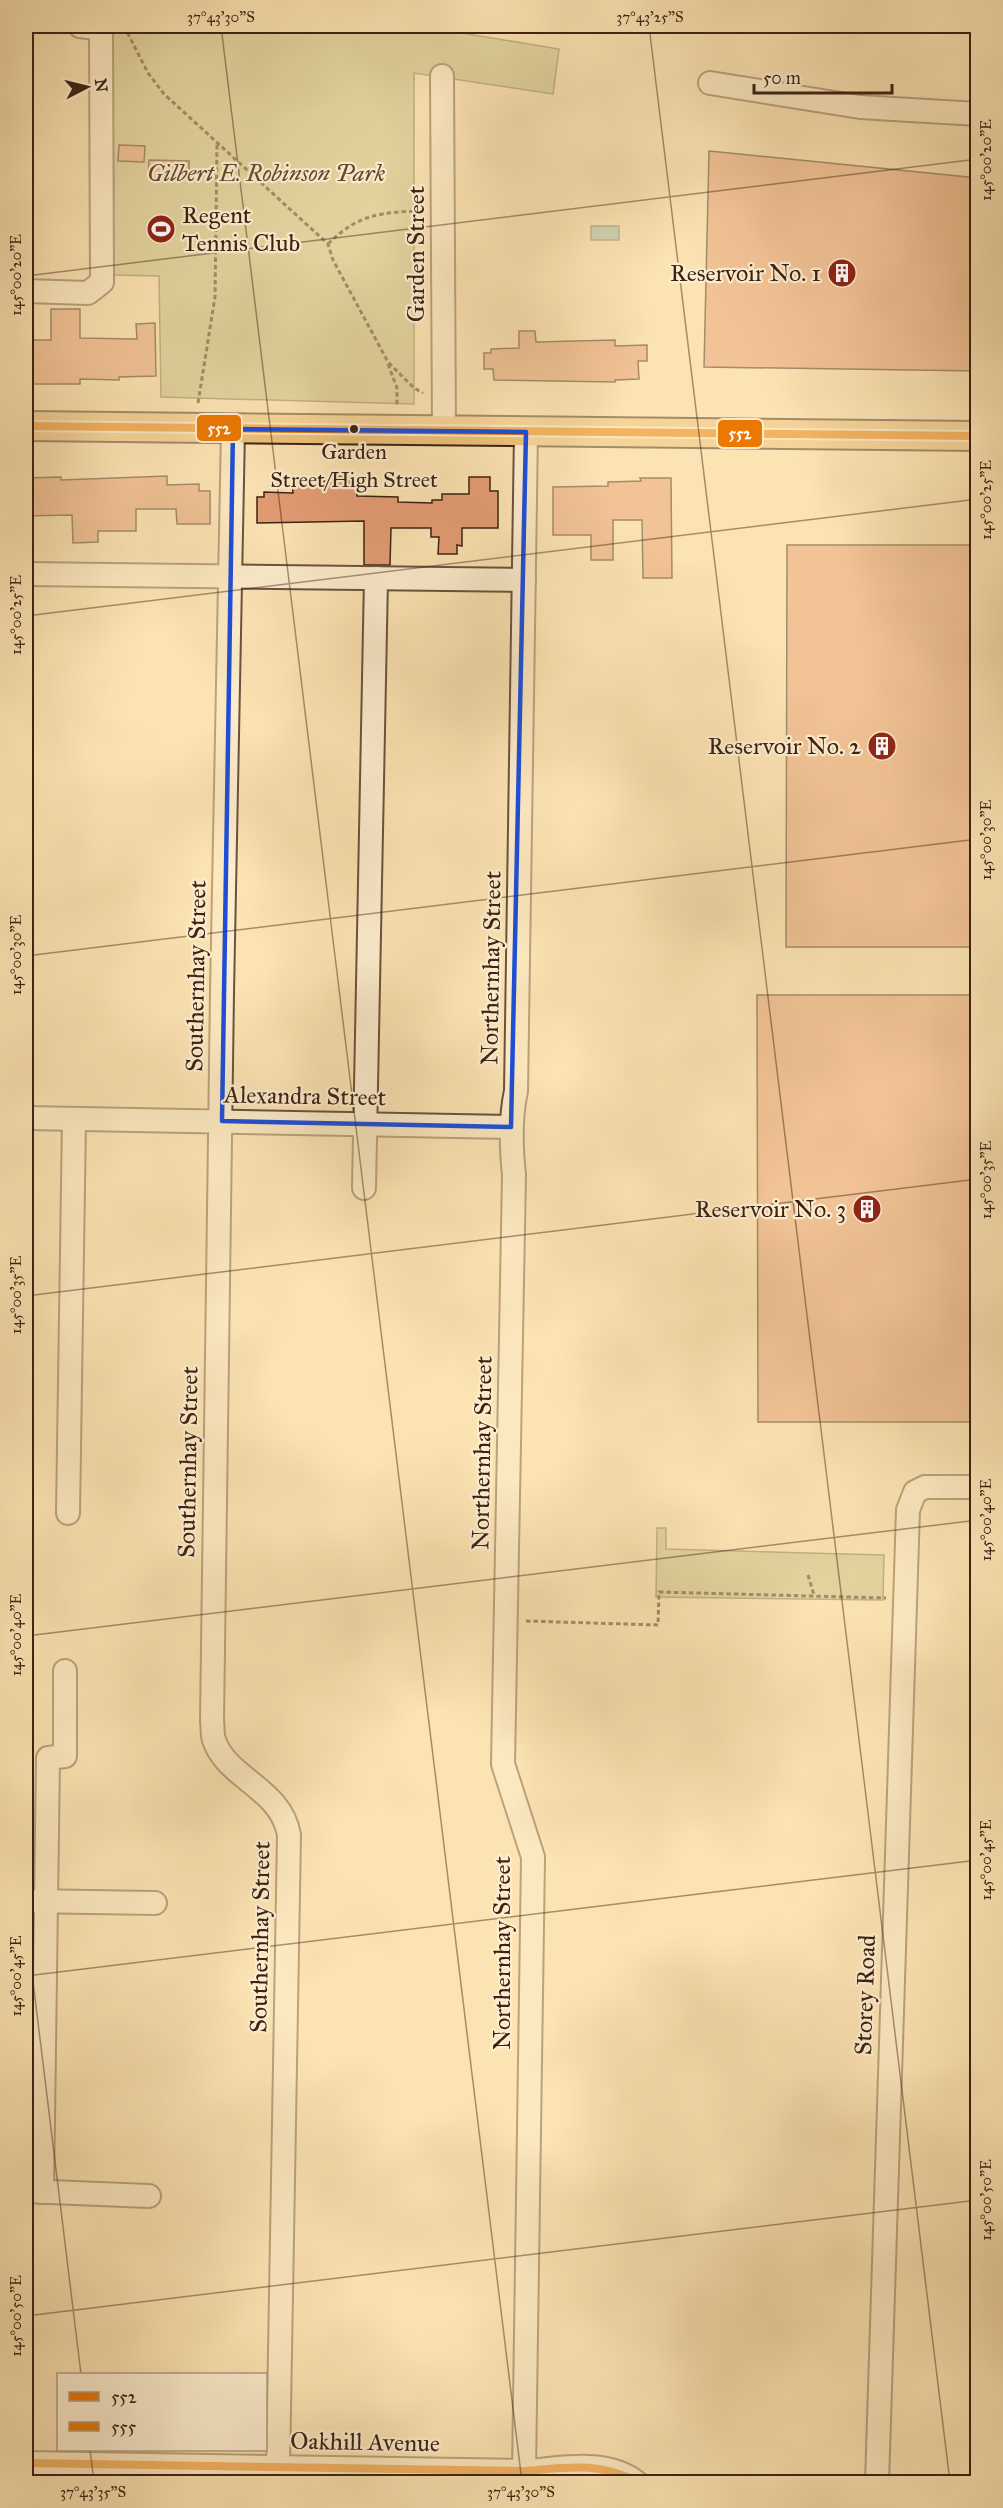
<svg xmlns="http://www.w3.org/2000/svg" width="1003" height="2508" font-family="'IM FELL Great Primer',serif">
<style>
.green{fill:#c6c188;stroke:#80724e;stroke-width:1.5}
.water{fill:#9fbeaf;stroke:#778071;stroke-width:1.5}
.building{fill:#e49c74;stroke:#3b2213;stroke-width:1.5}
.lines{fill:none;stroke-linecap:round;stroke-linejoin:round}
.minor-casing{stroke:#6b523b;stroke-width:26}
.major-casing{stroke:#3b2213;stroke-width:32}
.path{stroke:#3b2213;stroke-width:3;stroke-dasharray:4.5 3;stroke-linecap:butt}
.minor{stroke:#fdedce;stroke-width:22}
.major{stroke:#eec27a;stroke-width:28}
.bus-1-casing{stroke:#fdedce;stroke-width:12}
.bus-2-casing{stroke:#fdedce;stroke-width:12}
.bus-1{stroke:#eb7802;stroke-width:8}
.bus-2{stroke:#eb7802;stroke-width:8}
.marked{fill:none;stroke:#1d4ed8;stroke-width:4.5;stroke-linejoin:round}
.ticks{fill:none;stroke:#3b2213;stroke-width:1.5;stroke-opacity:0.45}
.bus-dot{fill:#3b2213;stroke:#fdedce;stroke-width:2}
.labels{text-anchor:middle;stroke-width:4.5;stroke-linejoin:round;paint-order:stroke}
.bus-label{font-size:22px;fill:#3b2213;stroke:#fdedce}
.park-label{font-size:24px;font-style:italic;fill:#5e4a30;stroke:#fdedce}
.poi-label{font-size:24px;fill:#3b2213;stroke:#fdedce;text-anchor:end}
.street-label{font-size:24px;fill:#3b2213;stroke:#fdedce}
.line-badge{stroke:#fdedce;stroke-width:2}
.badge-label{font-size:16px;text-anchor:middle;font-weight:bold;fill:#fff}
.neatline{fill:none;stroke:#3b2213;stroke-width:2}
.ticks-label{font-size:15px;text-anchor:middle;fill:#3b2213}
</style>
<rect width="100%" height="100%" fill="#fce3b3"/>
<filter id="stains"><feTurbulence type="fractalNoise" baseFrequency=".00333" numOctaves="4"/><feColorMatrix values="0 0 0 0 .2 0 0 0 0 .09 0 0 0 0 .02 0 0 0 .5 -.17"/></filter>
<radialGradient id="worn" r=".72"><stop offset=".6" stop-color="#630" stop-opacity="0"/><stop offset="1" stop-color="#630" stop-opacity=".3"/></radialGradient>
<!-- green -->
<g class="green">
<polygon points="108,26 419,26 559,49 553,94 414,73 414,404 161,397 159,276 112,275 114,181"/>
<polygon points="657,1528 666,1528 666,1549 884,1555 883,1600 656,1597"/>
</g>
<!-- water -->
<rect class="water" x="591" y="226" width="28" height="14"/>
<!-- building -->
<g class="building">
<polygon points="119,145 145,146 144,162 118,161"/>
<polygon points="709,151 978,178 978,371 704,367"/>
<polygon points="149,160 189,161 189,179 148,178"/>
<polygon points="51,309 80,309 80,338 137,339 136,324 155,323 156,376 119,377 119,380 80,379 80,384 31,384 31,381 26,381 26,340 51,340"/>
<polygon points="519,331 535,331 536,342 615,340 615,346 647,345 647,361 638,361 639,379 615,380 615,382 494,380 493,369 484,369 484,353 491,353 491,349 519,348"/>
<polygon points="167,476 167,485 199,484 199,491 210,491 210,524 177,524 176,509 136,509 136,531 98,531 98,542 73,543 72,515 26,516 26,478 61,477 61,480"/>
<polygon points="330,476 349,477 349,484 357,484 357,496 398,497 398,502 432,503 432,500 442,500 442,494 469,494 469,477 490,477 490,491 498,491 498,528 462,528 462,546 457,545 457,554 438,554 439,537 431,537 431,528 391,528 390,565 364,565 364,521 257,523 257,497 264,497 264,492 293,493 292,481 330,481"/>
<polygon points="640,478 671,478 672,578 643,578 642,520 613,520 613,560 591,560 591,535 553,535 553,487 608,486 608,482 641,481"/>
<polygon points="787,545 978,545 978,947 786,947"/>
<polygon points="757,995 978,995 978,1422 758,1422"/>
</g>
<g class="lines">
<!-- minor casing -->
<g class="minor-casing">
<g id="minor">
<polyline points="442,76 444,431"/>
<polyline points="710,83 860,107 978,114"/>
<polyline points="26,291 88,293 102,282 101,34 95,28 80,26"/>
<path d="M 233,429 L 222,992 L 212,1721 C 213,1727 212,1734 214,1740 C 227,1779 281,1788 289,1835 L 278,2467"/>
<polyline points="26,574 524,580"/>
<polyline points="26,1118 511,1127"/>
<polyline points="364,1188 376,578"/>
<polyline points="68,1513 74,1119"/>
<polyline points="26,1901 155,1903"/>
<polyline points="26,2191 149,2196"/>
<polyline points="42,2192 48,1758 65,1756 65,1671"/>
<path d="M 26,2463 L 524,2471 C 561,2469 605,2458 636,2482"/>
<path d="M 524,2471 L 533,1857 L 503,1764 L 514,1175 C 511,1147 510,1118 516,1091 L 526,432"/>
<polyline points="877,2482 908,1510 915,1492 925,1487 978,1487"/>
</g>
</g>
<!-- major casing -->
<g class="major-casing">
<polyline id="major" points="26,426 978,436"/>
</g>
<!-- path -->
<g class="path">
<polyline points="124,26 148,73 164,94 328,244 333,260 388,362 414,388 423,393"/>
<path d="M 328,244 C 359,213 383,212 424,211"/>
<polyline points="388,364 397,388 397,406"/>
<polyline points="198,403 215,297 217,143"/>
<polyline points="808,1575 814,1595"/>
<polyline points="526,1621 658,1625 659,1592 886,1598"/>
</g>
<!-- minor -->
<use href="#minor" class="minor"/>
<!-- major -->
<use href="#major" class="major"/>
<!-- bus-1 casing -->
<g class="bus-1-casing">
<polyline id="bus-1" points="26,426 978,436"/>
</g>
<!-- bus-2 casing -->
<g class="bus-2-casing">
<path id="bus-2" d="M 26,2463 L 524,2471 C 563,2468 601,2461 636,2482"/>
</g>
<!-- bus-1 -->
<use href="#bus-1" class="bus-1"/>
<!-- bus-2 -->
<use href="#bus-2" class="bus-2"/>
</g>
<!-- marked area -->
<path d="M0 0H1003V2508H0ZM 233,429 L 526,432 L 511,1127 L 222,1121 Z" fill="#fce3b3" fill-opacity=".55" fill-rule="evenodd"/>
<path class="marked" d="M 233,429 L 526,432 L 511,1127 L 222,1121 Z"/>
<!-- ticks -->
<path class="ticks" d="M 221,26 L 522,2482M 649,26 L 950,2482M 26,276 L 978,159M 26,616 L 978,499M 26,956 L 978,839M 26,1296 L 978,1179M 26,1636 L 978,1520M 26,1924 L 81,2374M 26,1976 L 978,1860M 26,2316 L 978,2200M 90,2450 L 94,2482"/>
<!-- icons -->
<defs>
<g id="stadium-disc" transform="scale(1.5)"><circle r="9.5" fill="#8f2418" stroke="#fdedce"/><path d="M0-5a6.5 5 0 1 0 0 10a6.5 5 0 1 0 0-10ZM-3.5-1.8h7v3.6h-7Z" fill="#fff"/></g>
<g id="building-disc" transform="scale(1.5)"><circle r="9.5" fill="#8f2418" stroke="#fdedce"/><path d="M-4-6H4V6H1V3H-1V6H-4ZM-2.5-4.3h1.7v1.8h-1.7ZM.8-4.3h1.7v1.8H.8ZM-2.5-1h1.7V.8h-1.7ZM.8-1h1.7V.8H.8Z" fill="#fff"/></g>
</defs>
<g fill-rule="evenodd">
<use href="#stadium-disc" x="161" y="229"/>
<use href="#building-disc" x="842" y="273"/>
<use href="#building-disc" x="882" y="746"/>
<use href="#building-disc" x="867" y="1209"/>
</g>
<!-- markers -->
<circle class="bus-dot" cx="354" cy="429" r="5"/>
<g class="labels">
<!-- bus labels -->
<g class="bus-label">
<text x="354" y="459">Garden<tspan x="354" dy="28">Street/High Street</tspan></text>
</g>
<!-- park labels -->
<g class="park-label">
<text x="266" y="181">Gilbert E. Robinson Park</text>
</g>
<!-- poi labels -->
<g class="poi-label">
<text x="182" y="223" text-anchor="start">Regent<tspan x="182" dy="28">Tennis Club</tspan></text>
<text x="821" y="281">Reservoir No. 1</text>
<text x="861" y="754">Reservoir No. 2</text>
<text x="846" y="1217">Reservoir No. 3</text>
</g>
<!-- street labels -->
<g class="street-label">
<text transform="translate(416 254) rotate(-90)" y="8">Garden Street</text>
<text transform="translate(491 968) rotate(-89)" y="8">Northernhay Street</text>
<text transform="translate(196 976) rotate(-89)" y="8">Southernhay Street</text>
<text transform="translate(305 1096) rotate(1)" y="8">Alexandra Street</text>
<text transform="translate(482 1453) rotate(-89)" y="8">Northernhay Street</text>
<text transform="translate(188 1462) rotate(-89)" y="8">Southernhay Street</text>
<text transform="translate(260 1937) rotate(-89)" y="8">Southernhay Street</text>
<text transform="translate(502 1953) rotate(-90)" y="8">Northernhay Street</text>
<text transform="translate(865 1995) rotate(-88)" y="8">Storey Road</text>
<text transform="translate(365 2442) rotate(1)" y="8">Oakhill Avenue</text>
</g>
</g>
<g class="line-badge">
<rect x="196" y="414" width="46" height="28" rx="6" fill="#eb7802"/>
<rect x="717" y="419" width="46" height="29" rx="6" fill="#eb7802"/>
</g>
<g class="badge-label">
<text x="219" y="434">552</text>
<text x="740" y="439">552</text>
</g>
<!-- margin -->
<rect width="1003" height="2508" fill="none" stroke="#fce3b3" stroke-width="66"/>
<!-- legend -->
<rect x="57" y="2373" width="210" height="78" fill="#fdedce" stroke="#af9c83" stroke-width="1.5"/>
<rect x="69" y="2392" width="30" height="9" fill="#eb7802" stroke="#af9c83" stroke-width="1.5"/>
<text x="111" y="2403" font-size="18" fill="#3b2213">552</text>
<rect x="69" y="2422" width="30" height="9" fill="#eb7802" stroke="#af9c83" stroke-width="1.5"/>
<text x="111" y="2433" font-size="18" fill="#3b2213">555</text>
<!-- north arrow -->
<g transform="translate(87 87) rotate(83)" stroke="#fdedce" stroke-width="4.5" paint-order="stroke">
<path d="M0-4.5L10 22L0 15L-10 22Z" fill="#3b2213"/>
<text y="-9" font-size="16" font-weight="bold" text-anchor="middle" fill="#3b2213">N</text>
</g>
<!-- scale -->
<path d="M754 84v9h138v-9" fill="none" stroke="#3b2213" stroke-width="3"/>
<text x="763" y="84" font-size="18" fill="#3b2213" stroke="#fdedce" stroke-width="4.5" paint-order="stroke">50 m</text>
<rect x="33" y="33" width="937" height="2442" class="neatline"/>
<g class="ticks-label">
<text x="221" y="22">37°43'30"S</text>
<text x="650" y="22">37°43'25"S</text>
<text transform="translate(986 160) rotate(-90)" y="5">145°00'20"E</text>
<text transform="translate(16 275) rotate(-90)" y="5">145°00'20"E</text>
<text transform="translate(986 500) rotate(-90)" y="5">145°00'25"E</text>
<text transform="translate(16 615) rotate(-90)" y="5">145°00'25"E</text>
<text transform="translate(986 840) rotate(-90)" y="5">145°00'30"E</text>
<text transform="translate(16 955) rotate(-90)" y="5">145°00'30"E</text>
<text transform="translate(986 1180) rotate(-90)" y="5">145°00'35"E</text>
<text transform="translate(16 1295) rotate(-90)" y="5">145°00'35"E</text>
<text transform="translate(986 1520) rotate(-90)" y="5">145°00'40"E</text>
<text transform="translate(16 1635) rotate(-90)" y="5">145°00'40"E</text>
<text transform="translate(986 1860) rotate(-90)" y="5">145°00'45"E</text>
<text transform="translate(16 1976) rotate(-90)" y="5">145°00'45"E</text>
<text transform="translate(986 2200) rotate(-90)" y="5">145°00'50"E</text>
<text transform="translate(16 2316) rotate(-90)" y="5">145°00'50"E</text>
<text x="93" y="2497">37°43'35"S</text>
<text x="521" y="2497">37°43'30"S</text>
</g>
<rect width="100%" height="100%" filter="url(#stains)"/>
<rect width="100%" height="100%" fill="url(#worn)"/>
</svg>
